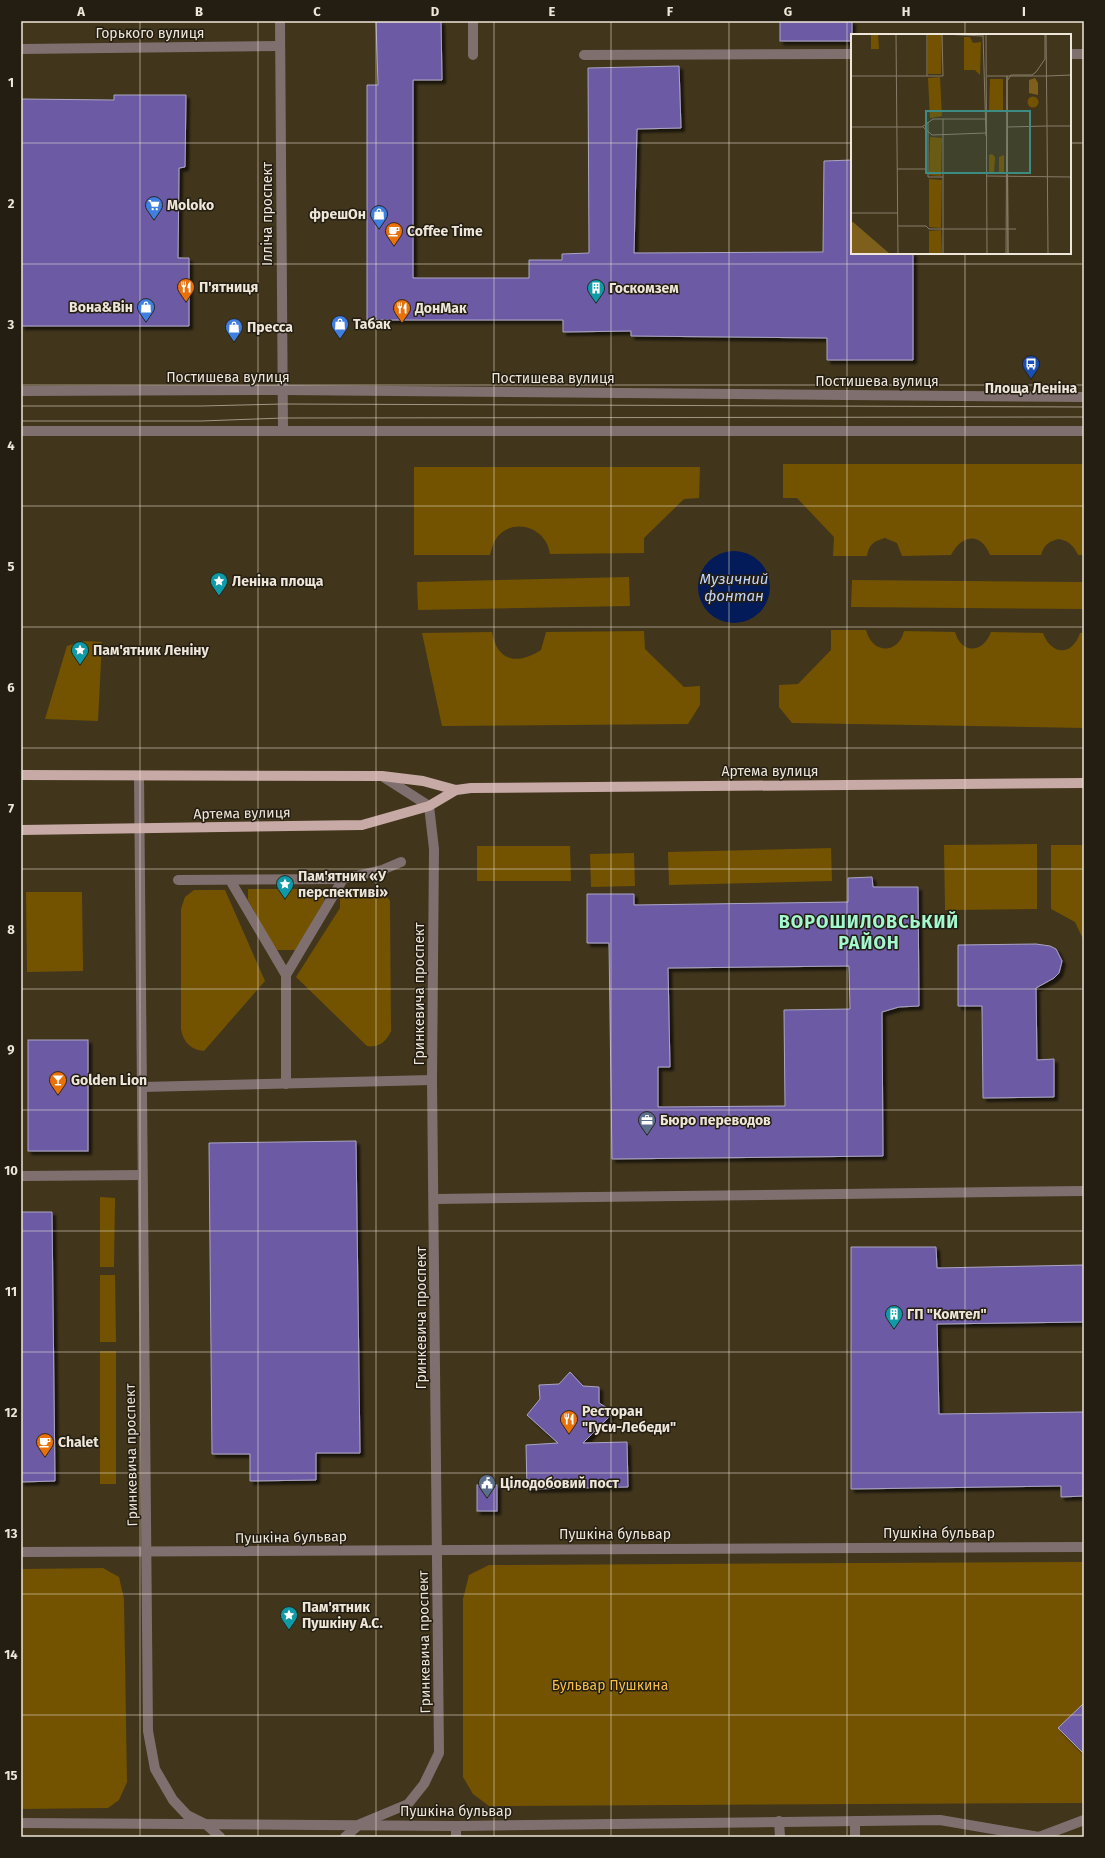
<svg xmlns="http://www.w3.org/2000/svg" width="1105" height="1858" font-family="'Fira Sans',sans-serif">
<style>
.green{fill:#735300}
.water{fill:#031b59}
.building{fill:#6c5aa4;stroke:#aaa5c3;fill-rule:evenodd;filter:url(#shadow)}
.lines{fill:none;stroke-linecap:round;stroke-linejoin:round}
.minor{stroke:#7f706f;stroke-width:10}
.major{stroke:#c7a9a5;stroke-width:10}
.tram{stroke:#a09784;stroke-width:1}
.grid{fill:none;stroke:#eee6d8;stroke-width:1;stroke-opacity:0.55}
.labels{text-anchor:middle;stroke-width:3;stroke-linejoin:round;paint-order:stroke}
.street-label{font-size:14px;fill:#eee6d8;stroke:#231d12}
.poi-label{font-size:14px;font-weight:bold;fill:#eee6d8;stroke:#231d12;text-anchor:start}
.park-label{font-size:14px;fill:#f5bf49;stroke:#231d12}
.water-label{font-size:15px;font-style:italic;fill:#c1d5fc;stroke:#231d12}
.district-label{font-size:18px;font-weight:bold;letter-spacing:1px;fill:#a4f8cf;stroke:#231d12}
.inset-road{fill:none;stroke:#867c67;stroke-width:1}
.view{fill:#3c8c83;fill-opacity:0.15;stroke:#3c8c83;stroke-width:2}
.inset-edge{fill:none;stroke:#eee6d8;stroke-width:2}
.neatline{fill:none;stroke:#eee6d8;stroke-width:1.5}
.grid-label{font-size:13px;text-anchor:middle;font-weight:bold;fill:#eee6d8}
</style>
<defs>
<filter id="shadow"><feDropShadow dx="3.5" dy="3.5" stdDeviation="1" flood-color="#0009"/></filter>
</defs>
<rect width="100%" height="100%" fill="#41351c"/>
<!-- green -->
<g class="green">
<path d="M 783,464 L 1084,464 L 1084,555 L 1078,555 C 1074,546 1069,541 1059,539 C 1049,541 1044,545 1041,555 L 990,555 C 981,532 962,534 951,555 L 902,556 L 897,543 L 885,538 C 874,541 869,544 867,556 L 833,556 L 834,537 L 797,498 L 783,498 Z"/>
<path d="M 414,467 L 700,467 L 699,498 L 684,499 L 644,538 L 644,553 L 550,554 C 549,550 548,545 546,542 C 536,525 513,521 499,535 C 494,540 492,548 490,555 L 414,555 Z"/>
<polygon points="629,577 630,606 418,610 417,582"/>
<polygon points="852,580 1084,582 1084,609 851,607"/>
<path d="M 831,630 L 866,630 C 872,654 898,655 904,631 L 955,632 C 961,654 983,654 991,632 L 1043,633 C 1051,655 1072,657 1080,633 L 1084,633 L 1084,728 L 792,723 L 779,707 L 779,685 L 798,684 L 831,650 Z"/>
<path d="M 644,631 L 645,649 L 684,687 L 700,686 L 700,705 L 688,724 L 442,726 L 422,633 L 492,632 C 497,662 518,665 541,650 L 546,632 Z"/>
<polygon points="84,641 102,642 98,721 45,719 67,646"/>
<polygon points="1037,844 1037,909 945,910 944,845"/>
<polygon points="1051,845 1084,845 1084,941 1075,922 1051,909"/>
<polygon points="477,846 570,846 571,881 477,881"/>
<polygon points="831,848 832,881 669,885 668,852"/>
<polygon points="634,853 635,886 591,887 590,854"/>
<polygon points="248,889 324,889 324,901 296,950 275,950 248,900"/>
<path d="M 340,889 C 358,889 380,883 390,901 L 391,1031 C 386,1042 379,1048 367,1046 L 296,977 L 340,908 Z"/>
<path d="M 194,890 L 225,890 L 265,981 L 204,1051 C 191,1050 183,1042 181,1029 L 181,909 L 185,897 Z"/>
<polygon points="26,892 82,892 83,971 27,972"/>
<polygon points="100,1197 115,1198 114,1267 100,1267"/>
<polygon points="100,1275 115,1275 116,1342 100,1342"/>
<rect x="100" y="1351" width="16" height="133"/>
<polygon points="1084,1562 1084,1803 489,1806 473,1794 463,1777 463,1599 469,1575 489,1565"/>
<polygon points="103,1568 119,1577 124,1599 127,1782 119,1800 108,1808 21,1809 21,1569"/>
</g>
<!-- water -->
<circle class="water" cx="734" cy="587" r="36"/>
<!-- building -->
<g class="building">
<polygon points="376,21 441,21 442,80 413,80 413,278 529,278 529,260 562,260 562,254 589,253 588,68 679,66 681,128 637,129 634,253 823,252 824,161 852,160 852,253 913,253 913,360 827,360 827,338 631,336 631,331 563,332 563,320 367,320 367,85 378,85"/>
<rect x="780" y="21" width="72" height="20"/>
<polygon points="114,95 186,95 185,167 179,168 178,258 189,258 189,326 21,326 21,99 114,100"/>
<path d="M 872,877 L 873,887 L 918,887 L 919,1006 L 899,1007 L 882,1012 L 883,1156 L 612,1159 L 609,943 L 587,943 L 587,894 L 634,894 L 634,905 L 848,902 L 848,878 ZM 849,966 L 850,1009 L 784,1010 L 785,1106 L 658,1107 L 658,1067 L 670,1067 L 668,968 Z"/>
<polygon points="1036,944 1050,946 1056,949 1062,961 1059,973 1054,978 1036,988 1037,1060 1054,1059 1054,1097 983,1098 982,1006 958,1006 958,945"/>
<rect x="28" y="1040" width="60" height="111"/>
<polygon points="356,1141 360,1453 316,1453 316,1480 250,1481 250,1454 212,1454 209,1143"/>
<polygon points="21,1212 52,1212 55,1481 21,1482"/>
<polygon points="851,1247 936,1247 937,1268 1084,1265 1084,1322 937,1324 939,1414 1084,1412 1084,1496 1061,1497 1061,1486 851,1489"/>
<polygon points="570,1372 583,1386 599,1387 599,1403 614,1412 583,1443 627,1442 628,1487 527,1489 526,1445 558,1443 527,1415 540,1399 539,1385 559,1384"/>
<rect x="477" y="1485" width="20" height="26"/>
<polygon points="1084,1703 1084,1754 1058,1728"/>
</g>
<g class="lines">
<!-- minor -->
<g class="minor">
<polyline points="280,21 283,431"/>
<polyline points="473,21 473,55"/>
<polyline points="21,49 280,46"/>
<polyline points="1070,54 1084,54"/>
<polyline points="584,55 852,54"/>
<polyline points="21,391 282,390 1084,397"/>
<polyline points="21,431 1084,431"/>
<polyline points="139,776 148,1731 155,1769 173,1800 187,1815 207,1825 220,1837"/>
<polyline points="178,880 343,879 382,870 401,862"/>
<polyline points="230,880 286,975 286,1084"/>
<polyline points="286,975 343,879"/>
<polyline points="142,1087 432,1080"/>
<polyline points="21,1176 142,1175"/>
<polyline points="435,1199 1084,1191"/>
<polyline points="21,1552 1084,1547"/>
<polyline points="779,1821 780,1837"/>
<polyline points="855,1821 855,1837"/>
<polyline points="21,1823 456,1826 940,1820 1039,1837 1084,1820"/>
<polyline points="456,1826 456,1837"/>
<polyline points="345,1837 360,1824 408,1804 424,1784 439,1753 432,1080 434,849 429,806 382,776"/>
</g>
<!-- major -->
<g class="major">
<polyline points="21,775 382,776 423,781 456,790"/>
<polyline points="21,830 362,825 429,806 456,790 471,788 1084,783"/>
</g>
<!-- tram -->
<g class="tram">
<polyline points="21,406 201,406 283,404 1084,407"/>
<polyline points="21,421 201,421 283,418 1084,417"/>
</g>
</g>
<!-- grid -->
<path class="grid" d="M 140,21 L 140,1837M 258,21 L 258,1837M 376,21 L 376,1837M 494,21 L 494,1837M 611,21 L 611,1837M 729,21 L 729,1837M 847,21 L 847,1837M 965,21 L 965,35M 21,143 L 852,143M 1070,143 L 1084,143M 965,253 L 965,1837M 21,264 L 1084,264M 21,385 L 1084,385M 21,506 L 1084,506M 21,627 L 1084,627M 21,748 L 1084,748M 21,869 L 1084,869M 21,989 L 1084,989M 21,1110 L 1084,1110M 21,1231 L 1084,1231M 21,1352 L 1084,1352M 21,1473 L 1084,1473M 21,1594 L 1084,1594M 21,1715 L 1084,1715"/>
<!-- icons -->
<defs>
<g id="supermarket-pin" transform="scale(0.9)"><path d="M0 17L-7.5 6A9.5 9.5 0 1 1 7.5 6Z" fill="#3f7fe0" stroke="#231d12"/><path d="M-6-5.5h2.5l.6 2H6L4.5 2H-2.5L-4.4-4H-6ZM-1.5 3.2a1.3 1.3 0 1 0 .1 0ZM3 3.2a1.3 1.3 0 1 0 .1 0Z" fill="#fff"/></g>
<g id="shop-pin" transform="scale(0.9)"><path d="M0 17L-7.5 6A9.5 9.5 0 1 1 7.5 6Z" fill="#3f7fe0" stroke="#231d12"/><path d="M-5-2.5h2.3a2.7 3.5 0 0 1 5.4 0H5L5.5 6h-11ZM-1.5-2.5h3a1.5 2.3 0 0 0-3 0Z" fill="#fff"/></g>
<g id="cafe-pin" transform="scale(0.9)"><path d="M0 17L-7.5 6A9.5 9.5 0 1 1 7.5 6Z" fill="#e8710a" stroke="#231d12"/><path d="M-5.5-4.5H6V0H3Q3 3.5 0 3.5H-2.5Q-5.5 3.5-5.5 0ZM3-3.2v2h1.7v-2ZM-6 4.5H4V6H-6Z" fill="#fff"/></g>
<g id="restaurant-pin" transform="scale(0.9)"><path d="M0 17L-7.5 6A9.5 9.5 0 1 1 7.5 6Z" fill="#e8710a" stroke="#231d12"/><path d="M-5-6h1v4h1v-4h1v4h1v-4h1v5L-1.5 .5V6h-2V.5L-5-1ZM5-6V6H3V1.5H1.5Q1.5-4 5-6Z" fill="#fff"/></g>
<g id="building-pin" transform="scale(0.9)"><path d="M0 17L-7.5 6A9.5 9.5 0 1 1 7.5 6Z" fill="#0f9aa8" stroke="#231d12"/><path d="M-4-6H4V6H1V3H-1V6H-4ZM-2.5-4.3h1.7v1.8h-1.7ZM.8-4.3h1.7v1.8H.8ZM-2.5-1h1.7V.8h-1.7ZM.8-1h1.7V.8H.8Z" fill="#fff"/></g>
<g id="bus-pin" transform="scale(0.9)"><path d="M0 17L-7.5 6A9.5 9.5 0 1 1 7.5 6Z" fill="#1a4fb4" stroke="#231d12"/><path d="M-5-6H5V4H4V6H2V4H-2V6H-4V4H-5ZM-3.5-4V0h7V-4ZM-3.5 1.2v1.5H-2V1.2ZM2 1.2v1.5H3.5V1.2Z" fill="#fff"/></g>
<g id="sight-pin" transform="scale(0.9)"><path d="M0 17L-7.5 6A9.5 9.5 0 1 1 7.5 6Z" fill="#0f9aa8" stroke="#231d12"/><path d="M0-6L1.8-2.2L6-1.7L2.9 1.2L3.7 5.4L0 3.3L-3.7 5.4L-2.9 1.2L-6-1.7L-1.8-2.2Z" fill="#fff"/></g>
<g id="bar-pin" transform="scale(0.9)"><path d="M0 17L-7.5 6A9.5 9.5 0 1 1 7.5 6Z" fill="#e8710a" stroke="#231d12"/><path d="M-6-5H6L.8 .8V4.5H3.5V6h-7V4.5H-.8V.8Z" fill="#fff"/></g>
<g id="office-pin" transform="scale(0.9)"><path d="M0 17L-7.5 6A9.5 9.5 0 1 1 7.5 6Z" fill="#5c6f8a" stroke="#231d12"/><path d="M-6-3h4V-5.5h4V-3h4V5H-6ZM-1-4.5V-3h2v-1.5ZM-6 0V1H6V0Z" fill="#fff"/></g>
<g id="civic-pin" transform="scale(0.9)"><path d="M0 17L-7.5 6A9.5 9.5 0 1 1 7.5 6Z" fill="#5c6f8a" stroke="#231d12"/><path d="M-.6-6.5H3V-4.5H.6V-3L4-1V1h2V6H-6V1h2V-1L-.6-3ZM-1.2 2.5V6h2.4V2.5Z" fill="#fff"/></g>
</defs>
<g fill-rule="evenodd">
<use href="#supermarket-pin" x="154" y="205"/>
<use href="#shop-pin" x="379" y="214"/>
<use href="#cafe-pin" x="394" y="231"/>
<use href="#restaurant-pin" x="186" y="287"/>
<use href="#building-pin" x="596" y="288"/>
<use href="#shop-pin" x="146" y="307"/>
<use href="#restaurant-pin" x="402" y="308"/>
<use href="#shop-pin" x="340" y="324"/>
<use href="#shop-pin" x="234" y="327"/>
<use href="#bus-pin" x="1031" y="364"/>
<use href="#sight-pin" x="219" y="581"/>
<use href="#sight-pin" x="80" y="650"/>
<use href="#sight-pin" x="285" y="884"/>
<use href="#bar-pin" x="58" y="1080"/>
<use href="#office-pin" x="647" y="1120"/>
<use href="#building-pin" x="894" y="1314"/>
<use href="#restaurant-pin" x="569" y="1419"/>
<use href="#cafe-pin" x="45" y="1442"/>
<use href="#civic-pin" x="487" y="1483"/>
<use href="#sight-pin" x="289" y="1615"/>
</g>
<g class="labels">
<!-- street labels -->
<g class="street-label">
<text x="150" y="38">Горького вулиця</text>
<text transform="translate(267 214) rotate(-90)" y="5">Ілліча проспект</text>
<text x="228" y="382">Постишева вулиця</text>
<text x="553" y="383">Постишева вулиця</text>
<text x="877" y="386">Постишева вулиця</text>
<text x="770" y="776">Артема вулиця</text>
<text transform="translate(242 813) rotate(-1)" y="5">Артема вулиця</text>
<text transform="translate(419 994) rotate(-90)" y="5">Гринкевича проспект</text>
<text transform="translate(421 1318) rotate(-90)" y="5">Гринкевича проспект</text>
<text transform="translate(131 1455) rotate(-91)" y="5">Гринкевича проспект</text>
<text x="939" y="1538">Пушкіна бульвар</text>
<text x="615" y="1539">Пушкіна бульвар</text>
<text transform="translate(291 1537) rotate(-1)" y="5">Пушкіна бульвар</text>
<text transform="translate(424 1642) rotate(-91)" y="5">Гринкевича проспект</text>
<text x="456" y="1816">Пушкіна бульвар</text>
</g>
<!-- poi labels -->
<g class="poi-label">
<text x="167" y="210">Moloko</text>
<text x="366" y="219" text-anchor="end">фрешОн</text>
<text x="407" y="236">Coffee Time</text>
<text x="199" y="292">П'ятниця</text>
<text x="609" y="293">Госкомзем</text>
<text x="133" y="312" text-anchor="end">Вона&amp;Він</text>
<text x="415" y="313">ДонМак</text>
<text x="353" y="329">Табак</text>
<text x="247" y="332">Пресса</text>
<text x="1031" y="393" text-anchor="middle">Площа Леніна</text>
<text x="232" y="586">Леніна площа</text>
<text x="93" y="655">Пам'ятник Леніну</text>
<text x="298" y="881">Пам'ятник «У<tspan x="298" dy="16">перспективі»</tspan></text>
<text x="71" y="1085">Golden Lion</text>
<text x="660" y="1125">Бюро переводов</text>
<text x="907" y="1319">ГП "Комтел"</text>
<text x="582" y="1416">Ресторан<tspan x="582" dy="16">"Гуси-Лебеди"</tspan></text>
<text x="58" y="1447">Chalet</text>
<text x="500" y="1488">Цілодобовий пост</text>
<text x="302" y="1612">Пам'ятник<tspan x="302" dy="16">Пушкіну А.С.</tspan></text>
</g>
<!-- park labels -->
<g class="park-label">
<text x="610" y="1690">Бульвар Пушкина</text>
</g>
<!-- water labels -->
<g class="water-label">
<text x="734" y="584">Музичний<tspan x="734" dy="17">фонтан</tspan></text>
</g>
<!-- district labels -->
<g class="district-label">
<text x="869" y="928">ВОРОШИЛОВСЬКИЙ<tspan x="869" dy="21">РАЙОН</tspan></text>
</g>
</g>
<!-- overview -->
<g transform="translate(851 34)">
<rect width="220" height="220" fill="#41351c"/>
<path d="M 20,0 L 27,0 L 28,15 L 20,15 ZM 77,0 L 91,0 L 90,40 L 77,40 ZM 113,3 L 119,3 L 122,9 L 130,8 L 129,41 L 124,36 L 113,36 ZM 89,43 L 91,82 L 79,84 L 77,44 ZM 139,45 L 152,45 L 152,76 L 138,76 ZM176.5 68a5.5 5.5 0 1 1 11 0a5.5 5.5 0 1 1-11 0ZM 79,103 L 91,104 L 90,142 L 78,141 ZM 141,120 L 144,123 L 143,139 L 138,139 L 138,121 ZM 153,121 L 153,139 L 148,139 L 148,123 ZM 78,145 L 91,146 L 90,194 L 78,193 ZM 90,196 L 91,220 L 78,220 L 78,197 Z" fill="#735300"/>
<path d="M 184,44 L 187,49 L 187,61 L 178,59 L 178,46 ZM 2,188 L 39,220 L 0,220 L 0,189 Z" fill="#7e601c"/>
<path class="inset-road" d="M 45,0 L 47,220M 76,0 L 76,42M 92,0 L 132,2M 132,0 L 135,102M 135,0 L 136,220M 195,0 L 196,92 L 220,92M 0,42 L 92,42 L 91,0M 136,42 L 195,42M 156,42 L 157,220M 196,42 L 220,41M 92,85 L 92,220M 77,88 L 77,143 L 92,143M 0,93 L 71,93 L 82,85 L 134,85M 72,93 L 81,101 L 135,99M 157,93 L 196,92 L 197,220M 46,135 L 76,135M 136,142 L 220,143M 0,179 L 47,179M 47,192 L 75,192 L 78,195 L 165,195M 155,220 L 156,42M 157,220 L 156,47 L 160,41 L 181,41 L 185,38 L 194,25 L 194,0"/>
<path class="view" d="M 75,77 L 179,77 L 179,139 L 75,139 Z"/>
<rect width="220" height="220" class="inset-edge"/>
</g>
<!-- border -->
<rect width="1105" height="1858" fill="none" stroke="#231d12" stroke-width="44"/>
<rect x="22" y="22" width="1061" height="1814" class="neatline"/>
<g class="grid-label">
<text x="81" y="16">A</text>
<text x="199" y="16">B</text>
<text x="317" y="16">C</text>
<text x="435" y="16">D</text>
<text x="552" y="16">E</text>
<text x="670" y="16">F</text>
<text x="788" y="16">G</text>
<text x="906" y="16">H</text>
<text x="1024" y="16">I</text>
<text x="11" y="87">1</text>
<text x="11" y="208">2</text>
<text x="11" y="329">3</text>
<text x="11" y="450">4</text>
<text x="11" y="571">5</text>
<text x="11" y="692">6</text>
<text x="11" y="813">7</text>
<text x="11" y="934">8</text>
<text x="11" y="1054">9</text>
<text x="11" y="1175">10</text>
<text x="11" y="1296">11</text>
<text x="11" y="1417">12</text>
<text x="11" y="1538">13</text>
<text x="11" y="1659">14</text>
<text x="11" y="1780">15</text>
</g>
</svg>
